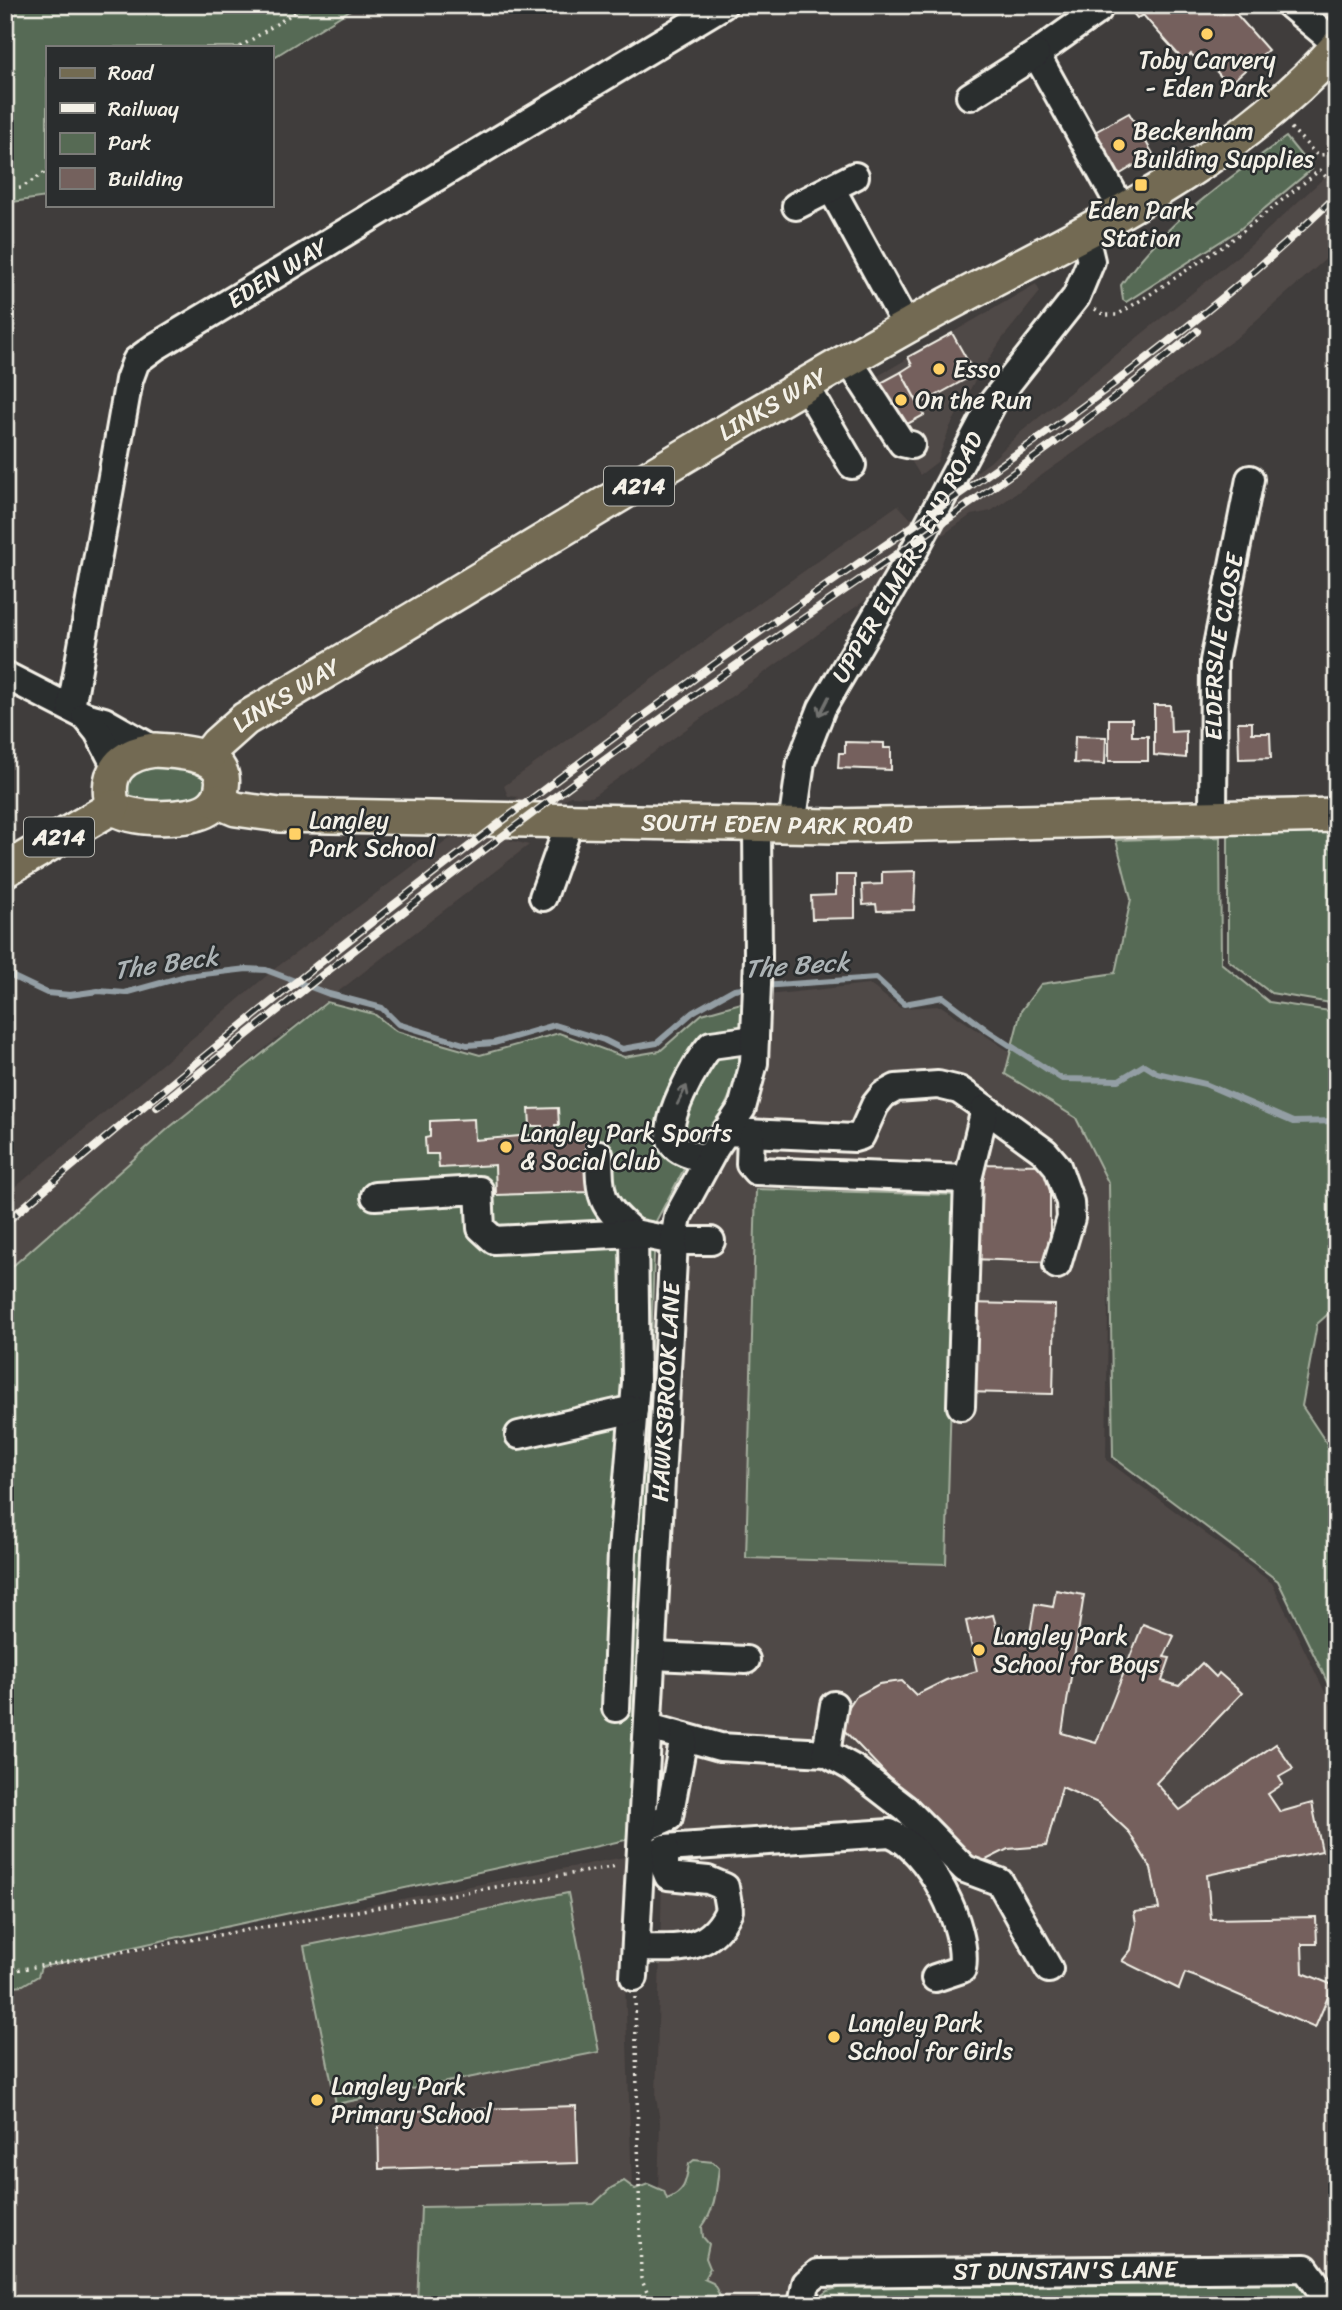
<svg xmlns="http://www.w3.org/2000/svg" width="1342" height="2310" font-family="Sriracha,sans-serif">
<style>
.built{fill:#504846}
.green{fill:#566a54;stroke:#a5ae9e;stroke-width:2}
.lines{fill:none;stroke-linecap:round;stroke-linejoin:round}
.stream{stroke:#939ea4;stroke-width:6}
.building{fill:#74615d;stroke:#f4f1e8;stroke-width:2}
.minor-casing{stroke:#f4f1e8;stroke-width:32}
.major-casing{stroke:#f4f1e8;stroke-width:38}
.path{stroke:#f4f1e8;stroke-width:3.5;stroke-dasharray:2 5;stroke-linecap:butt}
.minor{stroke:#2a2d2e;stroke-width:26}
.major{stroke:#736b52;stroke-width:33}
.rail-casing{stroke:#f4f1e8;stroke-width:8}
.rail{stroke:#2a2d2e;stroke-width:5;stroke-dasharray:16;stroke-linecap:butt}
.oneway{stroke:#71726f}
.poi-dot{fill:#ffd166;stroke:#2a2d2e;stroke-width:2.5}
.labels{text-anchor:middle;stroke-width:5;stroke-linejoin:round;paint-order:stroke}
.shield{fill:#2a2d2e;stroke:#b7b6b0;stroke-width:2}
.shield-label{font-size:23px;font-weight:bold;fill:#f4f1e8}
.poi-label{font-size:24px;fill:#f4f1e8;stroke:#2a2d2e;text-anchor:start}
.street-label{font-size:24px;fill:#f4f1e8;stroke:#2a2d2e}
.water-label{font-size:26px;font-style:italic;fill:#acb3b5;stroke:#2a2d2e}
</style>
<rect width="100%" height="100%" fill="#403d3c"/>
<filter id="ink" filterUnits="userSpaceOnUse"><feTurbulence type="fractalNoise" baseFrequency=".0143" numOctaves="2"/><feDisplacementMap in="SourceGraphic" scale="14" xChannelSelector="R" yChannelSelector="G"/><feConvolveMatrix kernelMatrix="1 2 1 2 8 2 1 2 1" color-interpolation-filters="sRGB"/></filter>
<g filter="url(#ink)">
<!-- built -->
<g class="built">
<polygon points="1337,166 1337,249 1235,339 991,511 971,515 893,570 878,591 592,797 570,796 509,840 529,845 270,1044 170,1127 5,1273 5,1196 277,967 448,840 461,833 470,834 518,797 508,796 504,786 699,645 898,505 911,519 990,462 1021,432 1250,246"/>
<polygon points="1036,284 1040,292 1002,339 974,382 950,427 937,462 920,475 864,384"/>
<polygon points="869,984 900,1008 941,1006 1063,1087 1111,1089 1106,1460 1272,1583 1337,1717 1337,2294 1325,2277 1040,2274 801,2266 795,2305 670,2305 655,2296 660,2122 656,2097 663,1847 637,1849 686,1219 749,1108 768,995"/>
<polygon points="635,1855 625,1983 633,2217 421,2305 5,2305 5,1974"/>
</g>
<!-- green -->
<g class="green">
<polygon points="5,5 358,5 271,59 271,47 47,47 47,197 5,203"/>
<path d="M 1286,137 L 1312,169 L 1240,229 L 1126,302 L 1123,300 L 1121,285 C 1165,222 1225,181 1286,137 Z"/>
<polygon points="148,766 190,766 209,777 205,801 131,808 120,783 124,775"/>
<polygon points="1337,832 1337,1004 1271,993 1228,960 1228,833"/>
<polygon points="1220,837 1221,963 1269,1002 1337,1012 1337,1306 1317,1324 1302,1406 1337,1459 1337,1702 1278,1581 1113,1457 1109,1184 1076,1118 1005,1074 1021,1011 1041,984 1115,973 1131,899 1116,840"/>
<polygon points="748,1001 742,1070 723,1110 699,1141 655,1223 635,1838 41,1967 38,1976 23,1985 5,1987 5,1273 170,1127 327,1002 374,1014 396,1031 480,1055 559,1033 624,1057 660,1051 702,1014"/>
<polygon points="756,1189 957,1195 946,1564 746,1558"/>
<polygon points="568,1893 599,2052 336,2104 304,1946"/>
<path d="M 694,2160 L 713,2162 L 719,2168 C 716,2190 716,2208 702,2227 L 703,2237 L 709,2244 L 706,2258 L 710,2268 L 704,2279 L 713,2283 L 725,2305 L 417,2305 L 421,2207 L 594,2204 L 611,2188 L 624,2181 L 635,2189 L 648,2184 L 664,2191 L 667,2199 C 685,2192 686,2182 689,2164 Z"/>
<polygon points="1312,2281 1330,2305 810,2305 827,2291 842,2287"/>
</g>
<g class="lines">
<!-- stream -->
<g class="stream">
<polyline points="5,973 47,993 70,995 98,991 125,993 186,976 247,969 266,970 329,994 382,1008 398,1024 467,1045 494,1043 555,1025 604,1040 622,1049 657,1043 693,1012 734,989 751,987"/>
<polyline points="762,986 876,978 904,1004 943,997 988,1031 1062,1079 1119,1080 1144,1065 1157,1073 1205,1084 1293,1122 1337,1121"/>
</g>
</g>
<!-- building -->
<g class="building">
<polygon points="1126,5 1216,5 1223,13 1230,7 1268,50 1228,85 1201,53 1195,58 1191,54 1184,61 1143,15 1137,18"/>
<polygon points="1129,113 1153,154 1107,182 1086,137"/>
<polygon points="952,333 975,374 919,405 901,372 912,365 908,357"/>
<polygon points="901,372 924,415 902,427 879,384"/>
<polygon points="1154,705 1170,705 1171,732 1186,731 1186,758 1154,755"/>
<polygon points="1109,719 1132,719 1132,736 1148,736 1148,761 1109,761"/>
<polygon points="1238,722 1252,722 1252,733 1270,733 1271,758 1239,759"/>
<polygon points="1075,736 1106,737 1105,764 1074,763"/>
<polygon points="845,742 884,743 884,748 891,748 891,770 838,768 839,753 845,753"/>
<polygon points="916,871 914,910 877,911 876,904 863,905 862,885 882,884 882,872"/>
<polygon points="836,875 855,875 855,918 812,919 811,896 836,895"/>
<polygon points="558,1108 559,1125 555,1125 555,1134 586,1132 589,1192 496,1195 495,1165 439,1168 438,1154 426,1154 425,1138 430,1137 430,1121 474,1119 475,1140 542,1134 542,1126 530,1126 529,1109"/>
<polygon points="972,1164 1050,1165 1050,1262 971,1259"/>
<polygon points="967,1303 1055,1305 1053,1394 965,1392"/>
<polygon points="1056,1590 1084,1595 1062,1733 1096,1743 1143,1624 1174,1636 1164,1657 1170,1658 1162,1681 1179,1686 1202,1663 1216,1677 1219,1673 1242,1693 1156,1783 1180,1810 1276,1744 1293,1769 1279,1777 1283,1784 1268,1794 1280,1812 1312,1803 1322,1851 1207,1875 1211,1919 1316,1917 1317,1944 1302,1944 1303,1973 1333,1985 1315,2028 1199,1978 1185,1973 1179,1989 1122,1961 1131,1950 1136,1923 1134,1912 1159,1909 1151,1868 1128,1831 1098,1803 1062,1787 1046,1846 1008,1849 974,1866 838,1724 855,1697 879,1684 902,1681 916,1695 946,1680 977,1671 966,1621 993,1615 997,1629 1002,1628 1005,1639 1030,1634 1035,1604 1053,1607"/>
<polygon points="576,2106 578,2163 379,2169 378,2112"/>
</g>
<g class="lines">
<!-- minor casing -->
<g class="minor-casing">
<g id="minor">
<polyline points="1290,5 1337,44"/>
<polyline points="1098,10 1036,54 1124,213"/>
<polyline points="970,96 1036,54"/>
<polyline points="831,188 907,327"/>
<polyline points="796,206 855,176"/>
<polyline points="849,361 902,443 911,445"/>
<polyline points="806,386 852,465"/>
<polyline points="5,675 85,716 104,721 155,750"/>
<path id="s1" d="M 71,708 L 129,380 L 136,361 L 155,347 L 723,5"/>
<polyline points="85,716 98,732 116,767"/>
<path id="s2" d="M 1213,816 L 1214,661 L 1250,479"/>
<path id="s3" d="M 792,826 L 801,762 L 822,708 L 915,549 L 993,402 L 1076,297 L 1091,261 L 1084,232"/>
<polyline points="543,897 570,821"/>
<polyline points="726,1132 854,1138 861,1136 875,1105 883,1095 896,1088 938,1085 959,1090 972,1099 1045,1152 1057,1166 1070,1202 1071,1218 1057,1265"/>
<polyline points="751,1133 750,1164 756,1171 968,1179"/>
<path d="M 599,1154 C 600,1198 600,1204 634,1233 L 636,1382 L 622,1552 L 616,1708"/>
<path d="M 708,1160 C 697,1156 680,1154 673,1144 C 659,1127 697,1060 711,1045 L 755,1039"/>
<polyline points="375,1196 479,1190 481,1228 494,1240 634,1233 674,1241 711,1241"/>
<polyline points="961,1406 968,1179 985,1109"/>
<polyline points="519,1435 634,1409"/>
<polyline points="653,1656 746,1660"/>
<polyline points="649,1727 720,1747 826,1753 853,1768 906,1809 965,1869 1000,1882 1049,1969"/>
<polyline points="826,1753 834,1705"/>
<polyline points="644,1828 669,1817 684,1737"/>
<path d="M 642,1863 L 665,1848 L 890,1833 C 928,1848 969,1927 962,1969 L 935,1978"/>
<path d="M 636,1948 C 676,1948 710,1954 729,1910 L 725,1887 L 708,1880 L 668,1876 L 665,1869 L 665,1848"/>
<path id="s4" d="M 634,1977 L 674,1241 L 678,1216 L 715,1148 L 742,1108 L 754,1063 L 758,958 L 757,825"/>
<path id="s5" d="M 802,2305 L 806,2283 L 818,2273 L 1305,2268 L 1332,2305"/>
</g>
</g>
<!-- major casing -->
<g class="major-casing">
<g id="major">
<path d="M 155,750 C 178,752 228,752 222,787 C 221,797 216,804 208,809 C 188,821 131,821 113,807 C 103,772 122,754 155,750 Z"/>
<path id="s6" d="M 206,758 L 217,744 L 245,719 C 466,590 683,453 906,327 C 1056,243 1220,178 1337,47"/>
<path id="s7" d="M 217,801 L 236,809 L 280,815 L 833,826 L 1337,815"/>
<polyline points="5,870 113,807"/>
</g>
</g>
<!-- path -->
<g class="path">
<polyline points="240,47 306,5"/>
<polyline points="1291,128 1317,155 1337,154"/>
<polyline points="5,190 21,188 47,171"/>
<polyline points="1095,309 1104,315 1117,315 1149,295 1228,243 1320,170 1332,184"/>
<polyline points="5,1972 617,1866"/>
<polyline points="635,1997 641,2278 649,2297 657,2305"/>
</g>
<!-- minor -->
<use href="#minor" class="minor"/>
<!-- major -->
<use href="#major" class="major"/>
<!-- rail casing -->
<g class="rail-casing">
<g id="rail">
<path d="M 157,1107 C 346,954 539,804 738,664 C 893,555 1053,453 1197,331"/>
<path d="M 5,1223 C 233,1028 466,843 709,668 C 921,515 1149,379 1337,195"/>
</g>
</g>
<!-- rail -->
<use href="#rail" class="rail"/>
</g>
<!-- one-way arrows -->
<defs><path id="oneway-shaft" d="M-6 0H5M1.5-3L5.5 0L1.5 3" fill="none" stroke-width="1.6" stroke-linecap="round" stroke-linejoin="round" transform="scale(1.75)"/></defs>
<g class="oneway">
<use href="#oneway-shaft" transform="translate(824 706) rotate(117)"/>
<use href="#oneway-shaft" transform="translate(682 1095) rotate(-63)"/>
</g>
</g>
<!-- markers -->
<g class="poi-dot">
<circle cx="1207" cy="34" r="7"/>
<circle cx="1119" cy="145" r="7"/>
<rect x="1134" y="178" width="14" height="14" rx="3.5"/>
<circle cx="939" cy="369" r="7"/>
<circle cx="901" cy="400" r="7"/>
<rect x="288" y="827" width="14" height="14" rx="3.5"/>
<circle cx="506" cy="1147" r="7"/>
<circle cx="979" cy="1650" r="7"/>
<circle cx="834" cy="2037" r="7"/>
<circle cx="317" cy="2100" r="7"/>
</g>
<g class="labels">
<!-- shield labels -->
<g class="shield">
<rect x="604" y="466.5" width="70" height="39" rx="5"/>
<rect x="24" y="817.5" width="70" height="39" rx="5"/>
</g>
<g class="shield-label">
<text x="639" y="494">A214</text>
<text x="59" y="845">A214</text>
</g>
<!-- poi labels -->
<g class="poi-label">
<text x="1207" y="68" text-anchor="middle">Toby Carvery<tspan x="1207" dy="28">- Eden Park</tspan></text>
<text x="1133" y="139">Beckenham<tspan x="1133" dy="28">Building Supplies</tspan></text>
<text x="1141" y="218" text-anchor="middle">Eden Park<tspan x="1141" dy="28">Station</tspan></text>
<text x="953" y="377">Esso</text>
<text x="915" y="408">On the Run</text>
<text x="309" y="828">Langley<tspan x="309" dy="28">Park School</tspan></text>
<text x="520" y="1141">Langley Park Sports<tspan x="520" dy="28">&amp; Social Club</tspan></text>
<text x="993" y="1644">Langley Park<tspan x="993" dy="28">School for Boys</tspan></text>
<text x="848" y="2031">Langley Park<tspan x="848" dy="28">School for Girls</tspan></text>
<text x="331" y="2094">Langley Park<tspan x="331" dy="28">Primary School</tspan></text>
</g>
<!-- street labels -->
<g class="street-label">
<text dy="8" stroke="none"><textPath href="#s1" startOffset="520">EDEN WAY</textPath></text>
<text dy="8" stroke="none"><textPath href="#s6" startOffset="670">LINKS WAY</textPath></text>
<text dy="8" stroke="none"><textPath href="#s3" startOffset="296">UPPER ELMERS END ROAD</textPath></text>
<text dy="8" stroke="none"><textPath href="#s2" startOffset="170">ELDERSLIE CLOSE</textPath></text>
<text dy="8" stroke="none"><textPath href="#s6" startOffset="103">LINKS WAY</textPath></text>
<text dy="8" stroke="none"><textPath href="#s7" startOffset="562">SOUTH EDEN PARK ROAD</textPath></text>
<text dy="8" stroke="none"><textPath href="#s4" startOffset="586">HAWKSBROOK LANE</textPath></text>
<text dy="8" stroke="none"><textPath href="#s5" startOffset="285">ST DUNSTAN'S LANE</textPath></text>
</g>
<!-- water labels -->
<g class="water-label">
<text transform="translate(166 963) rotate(-8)" y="9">The Beck</text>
<text transform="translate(797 965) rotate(-4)" y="9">The Beck</text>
</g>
</g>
<!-- margin -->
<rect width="1342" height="2310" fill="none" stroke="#2a2d2e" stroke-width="28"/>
<rect x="14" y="14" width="1314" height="2282" fill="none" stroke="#f4f1e8" stroke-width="2.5" filter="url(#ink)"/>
<!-- legend -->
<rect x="46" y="46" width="228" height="161" fill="#2a2d2e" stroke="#7b7b78" stroke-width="2"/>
<rect x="60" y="68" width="35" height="10" fill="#736b52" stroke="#7b7b78" stroke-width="2"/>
<text x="108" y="80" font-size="21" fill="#f4f1e8">Road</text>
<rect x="60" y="103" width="35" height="10" fill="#f4f1e8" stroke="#7b7b78" stroke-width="2"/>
<text x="108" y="116" font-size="21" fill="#f4f1e8">Railway</text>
<rect x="60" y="133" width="35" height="21" fill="#566a54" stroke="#7b7b78" stroke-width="2"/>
<text x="108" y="150" font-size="21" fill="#f4f1e8">Park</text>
<rect x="60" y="168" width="35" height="21" fill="#74615d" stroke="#7b7b78" stroke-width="2"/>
<text x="108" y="186" font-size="21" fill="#f4f1e8">Building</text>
</svg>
